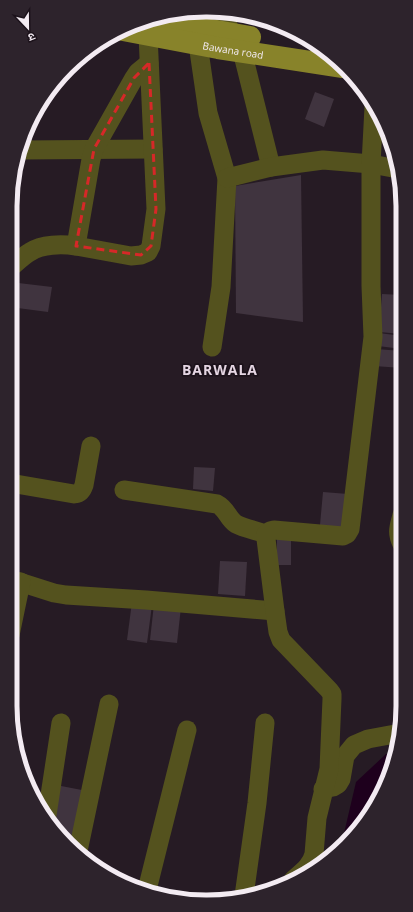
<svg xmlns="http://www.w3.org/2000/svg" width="413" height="912" font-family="'Open Sans','Noto Sans Devanagari',sans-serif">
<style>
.water{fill:#1e001d}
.building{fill:#40343f}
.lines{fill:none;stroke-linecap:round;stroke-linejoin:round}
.minor{stroke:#54521e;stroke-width:19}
.major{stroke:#88832a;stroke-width:22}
.marked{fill:none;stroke:#d62828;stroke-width:3;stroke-dasharray:8 5;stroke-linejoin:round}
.labels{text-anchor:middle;stroke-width:3.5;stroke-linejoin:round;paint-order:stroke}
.street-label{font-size:10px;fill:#f3ebf2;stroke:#1c121b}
.district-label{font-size:14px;font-weight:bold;letter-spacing:1px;fill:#e5d6e3;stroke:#1c121b}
.rim{fill:none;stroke:#f3ebf2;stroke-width:5}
</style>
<rect width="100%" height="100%" fill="#261b24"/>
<!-- water -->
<polygon class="water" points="386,754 393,756 388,780 354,835 341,846 356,782"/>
<!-- building -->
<g class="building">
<polygon points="315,92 334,99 324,127 305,119"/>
<polygon points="301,175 303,322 236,313 235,186"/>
<polygon points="10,282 52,287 48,312 10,307"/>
<polygon points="382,294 402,295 402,334 379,332"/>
<polygon points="379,333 402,336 402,349 378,346"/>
<polygon points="376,349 402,351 402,368 374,366"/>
<polygon points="194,467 215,468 213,491 193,489"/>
<polygon points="323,492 348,494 345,528 320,525"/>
<rect x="277" y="535" width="14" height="30"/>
<polygon points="220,561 247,562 245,596 218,594"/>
<polygon points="132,602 152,605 147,643 127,640"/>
<polygon points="154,604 181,607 177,643 150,640"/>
<polygon points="56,785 87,791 78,839 60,836 50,819"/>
</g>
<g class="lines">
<!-- minor -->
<g class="minor">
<polyline points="224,14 231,34"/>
<polyline points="198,44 208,113 227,178 221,287 212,347"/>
<polyline points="242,51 271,167"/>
<polyline points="21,150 153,149"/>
<polyline points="227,178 271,167 323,160 371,164 398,169"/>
<polyline points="76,246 91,159 94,149 134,78 138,72 149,63"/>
<path d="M 10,268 C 16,263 23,256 30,252 C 42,244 62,244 76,246 L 131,256 L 141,255 L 148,252 L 151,246 L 156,209 L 148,35"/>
<path d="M 10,483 L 74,494 C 80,493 82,491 84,485 L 91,446"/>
<path d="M 124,490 L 217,504 C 227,509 228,519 236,524 C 243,528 258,531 266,534"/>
<path d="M 402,515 C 399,527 396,532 402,544"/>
<polyline points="10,579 54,593 66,595 146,600 275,611"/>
<polyline points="10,635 21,582"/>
<polyline points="323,789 333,787 338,784 341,779 345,756 354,745 368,739 395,734 397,735"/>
<polyline points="47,815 61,723"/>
<polyline points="78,851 109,704"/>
<path d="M 293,880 C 302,872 311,866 314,854 L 317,818 L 329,769 L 332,699 L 332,694 L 329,690 L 281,640 L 278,632 L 275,611 L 266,539 L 266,534 L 270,531 L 274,530 L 343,536 L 347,534 L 350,529 L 373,337 L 371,286 L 371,164 L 374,107"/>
<polyline points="147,890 187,730"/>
<polyline points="244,896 257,803 265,723"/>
</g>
<!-- major -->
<g class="major">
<polyline points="155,20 250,37"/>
<path id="s1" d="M 123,30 L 218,48 L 343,67"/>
</g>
</g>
<!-- marked area -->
<path class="marked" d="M 149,63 L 156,209 L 151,246 L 141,255 L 76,246 L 94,149 L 134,78 Z"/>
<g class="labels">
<!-- street labels -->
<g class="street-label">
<text dy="4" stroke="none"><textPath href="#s1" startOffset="112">Bawana road</textPath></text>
</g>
<!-- district labels -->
<g class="district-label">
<text x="220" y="375">BARWALA</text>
</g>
</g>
<!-- crop -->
<path d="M0 0H413V912H0ZM206 17H207A189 189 0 0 1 396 206V706A189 189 0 0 1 207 895H206A189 189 0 0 1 17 706V206A189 189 0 0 1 206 17Z" fill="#2d232c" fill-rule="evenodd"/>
<path class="rim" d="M206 17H207A189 189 0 0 1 396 206V706A189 189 0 0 1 207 895H206A189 189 0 0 1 17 706V206A189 189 0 0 1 206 17Z"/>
<!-- north arrow -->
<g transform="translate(28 28) rotate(158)" stroke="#1c121b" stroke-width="3" paint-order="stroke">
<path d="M0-3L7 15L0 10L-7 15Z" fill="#f3ebf2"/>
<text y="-6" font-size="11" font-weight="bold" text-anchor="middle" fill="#f3ebf2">उ</text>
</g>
</svg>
